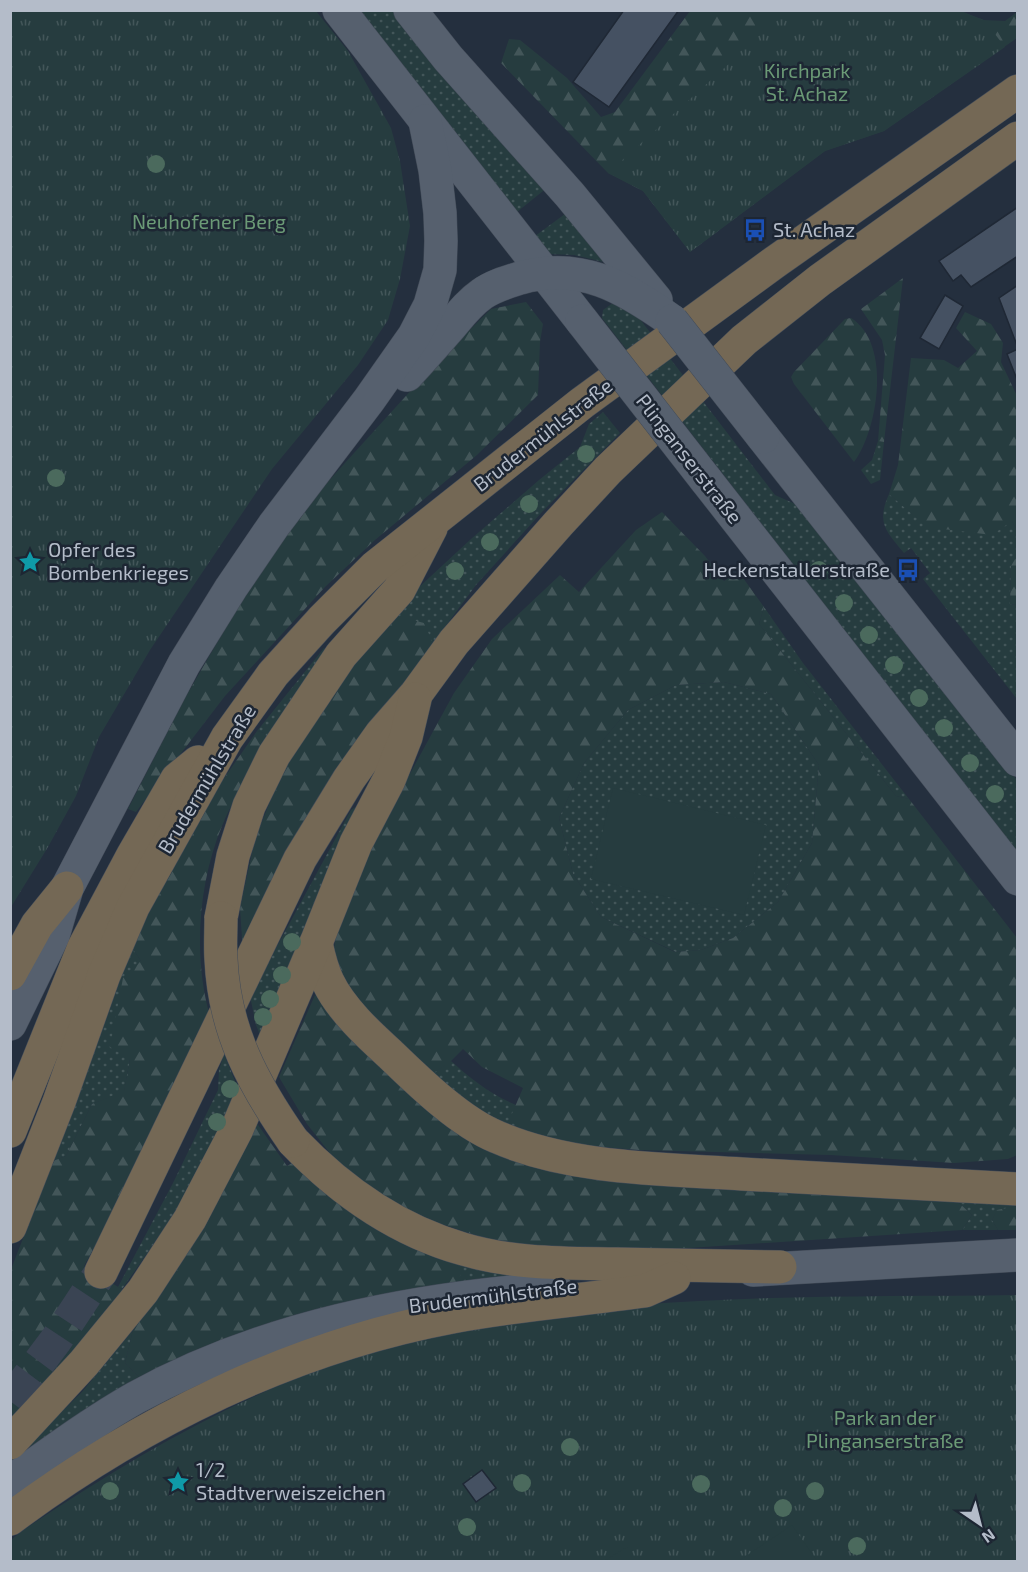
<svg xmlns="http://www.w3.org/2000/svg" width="1028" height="1572" font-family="'Exo 2',sans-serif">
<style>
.grass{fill:url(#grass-dots)}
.forest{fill:url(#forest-firs);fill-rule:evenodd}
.park{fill:url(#park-tufts)}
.pitch{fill:#263c3f}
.building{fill:#455162;stroke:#1f2835;stroke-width:1.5}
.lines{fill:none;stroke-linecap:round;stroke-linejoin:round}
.highway-tunnel{stroke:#3a4453;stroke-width:33;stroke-dasharray:33 16;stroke-linecap:butt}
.major-casing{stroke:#414a57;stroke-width:34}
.highway-casing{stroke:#434c59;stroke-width:34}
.major{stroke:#56606e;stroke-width:33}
.highway{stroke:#746855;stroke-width:33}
.major-bridge-casing{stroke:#414a57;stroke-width:34;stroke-linecap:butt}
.highway-bridge-casing{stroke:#434c59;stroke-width:34;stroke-linecap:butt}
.major-bridge{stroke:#56606e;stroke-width:33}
.highway-bridge{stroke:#746855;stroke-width:33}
.tree{fill:#4b6a5d}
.labels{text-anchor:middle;stroke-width:5;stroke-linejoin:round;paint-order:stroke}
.park-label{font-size:20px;fill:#6b9a76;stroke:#1d2633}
.poi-label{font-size:20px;fill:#b4bcc9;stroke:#1d2633;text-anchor:start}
.street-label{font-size:20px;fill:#b4bcc9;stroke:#1d2633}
</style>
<defs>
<pattern id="grass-dots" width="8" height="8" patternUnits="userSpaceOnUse" patternTransform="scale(1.5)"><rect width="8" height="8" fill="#263c3f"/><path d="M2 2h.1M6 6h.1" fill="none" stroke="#435659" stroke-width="1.8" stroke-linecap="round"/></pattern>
<pattern id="forest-firs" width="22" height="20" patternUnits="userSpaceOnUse" patternTransform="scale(1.5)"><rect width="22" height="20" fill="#263c3f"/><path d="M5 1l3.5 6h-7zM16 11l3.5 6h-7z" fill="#435659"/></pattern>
<pattern id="park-tufts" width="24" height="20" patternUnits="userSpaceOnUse" patternTransform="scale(1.5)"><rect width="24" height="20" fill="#263c3f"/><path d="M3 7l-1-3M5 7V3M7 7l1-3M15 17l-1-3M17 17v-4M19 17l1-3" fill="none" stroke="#435659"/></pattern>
</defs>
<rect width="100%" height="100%" fill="#242f3e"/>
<!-- grass -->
<g class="grass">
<polygon points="359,11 394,11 548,187 517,212"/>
<polygon points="569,211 612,264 574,255 549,254 535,236"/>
<polygon points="617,300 626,301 775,495 802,507 1017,780 1017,853 602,318 603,310"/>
<polygon points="603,412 620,433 542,512 476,585 433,643 390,614 471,539 539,480 580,447 589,424"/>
<polygon points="878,441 884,442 880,480 871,484 861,470 872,460"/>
<path d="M 889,494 L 928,527 L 1012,521 L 1017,531 L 1018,556 L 1011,566 L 1010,604 L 1017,605 L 1017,699 L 923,579 L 930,573 L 911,548 L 904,553 C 886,531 876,523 889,494 Z"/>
<polygon points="764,607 803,663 909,799 896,796 759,624"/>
<polygon points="324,648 328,651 268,741 264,733 257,731"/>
<polygon points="724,682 771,694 819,765 812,843 778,902 733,938 701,950 676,952 601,917 573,874 559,818 584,763 628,710 676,685"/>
<polygon points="366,800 264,1045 256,1025 250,996 351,810"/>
<polygon points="131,946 141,961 130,1059 124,1092 92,1104 66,1156 53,1161"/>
<path d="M 224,1054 L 241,1096 C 211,1162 164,1230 122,1289 L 118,1287 L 173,1183 L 218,1090 L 219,1070 Z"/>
<path d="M 451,1061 C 471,1079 490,1094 516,1105 L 512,1116 L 526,1134 L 494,1122 L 430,1075 Z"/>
<polygon points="1017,1200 1017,1206 997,1211 992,1220 998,1230 962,1230 972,1215 958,1202"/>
<polygon points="456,1258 553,1273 453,1286"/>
<polygon points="133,1330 125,1363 142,1380 15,1457 82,1392"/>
</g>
<!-- forest -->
<g class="forest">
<polygon points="959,10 983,20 1005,21 1017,12 1017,38 884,131 825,151 690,252 643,191 608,173 501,63 509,39 520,40 567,78 601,117 615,112 690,11"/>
<polygon points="903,278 884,442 878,441 885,355 882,340 861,309"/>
<polygon points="526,302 543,324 540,342 538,395 477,455 375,540 325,587 225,696 136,812 128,809 185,698 254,579 314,497 435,364 491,309"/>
<polygon points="965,312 991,324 1003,343 1001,362 1017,396 1017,531 1012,521 992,535 927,527 889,494 898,465 911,358 944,360 958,368 977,351 956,328"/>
<path d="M 851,318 C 892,344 878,429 854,462 L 794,384 L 791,377 L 794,372 L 845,319 Z"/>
<path d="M 662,512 L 705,556 L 724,581 L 738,571 L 764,607 L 759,624 L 896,796 L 909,799 L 1017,938 L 1017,1155 L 1008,1159 L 954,1163 L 831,1155 L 639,1150 L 564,1144 L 526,1134 L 511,1116 L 523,1088 L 482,1067 L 463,1049 L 449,1063 L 430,1075 L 342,985 L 332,961 L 338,922 L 381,827 L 454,693 L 492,639 L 560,575 L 579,592 L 636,530 ZM 724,682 L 771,694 L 819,765 L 812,843 L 778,902 L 733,938 L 701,950 L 675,952 L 601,917 L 573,874 L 559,818 L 584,763 L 628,710 L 676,685 Z"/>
<polygon points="1017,556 1017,605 1010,604 1011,566"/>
<polygon points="390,614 424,623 433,643 243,953 240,908 255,839 283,769 347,669"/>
<path d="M 257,731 L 264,733 L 268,741 C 251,769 234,797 222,826 C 198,884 193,957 210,1016 L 135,1173 L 84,1266 L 128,1293 L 11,1427 L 10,1272 L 53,1161 L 66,1156 L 92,1104 L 124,1091 L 130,1059 L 110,1047 L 123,978 L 141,961 L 131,946 L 199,814 Z"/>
<polygon points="315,995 371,1054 452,1128 958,1202 972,1215 962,1230 658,1250 556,1250 484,1238 411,1214 348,1176 307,1124 279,1077"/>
<polygon points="256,1122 287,1166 297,1160 456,1258 461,1275 453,1286 142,1380 125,1363 133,1330 177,1269"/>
<polygon points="1017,1206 1017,1230 998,1230 992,1220 997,1210"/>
</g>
<!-- park -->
<g class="park">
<polygon points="11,10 316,11 348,51 391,128 400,161 410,226 400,279 388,320 358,365 272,469 150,650 99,737 76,796 48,847 11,907"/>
<polygon points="775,11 959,11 984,20 1005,47 884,131 825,151 690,252 643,191 608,173 732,61"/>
<path d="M 1017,1295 L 1017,1561 L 11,1562 L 11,1540 L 22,1531 C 120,1465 215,1409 326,1366 C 348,1357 373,1352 396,1346 C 596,1290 812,1298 1017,1295 Z"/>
</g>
<!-- pitch -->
<g class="pitch">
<polygon points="613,788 766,825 744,915 591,879"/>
<polygon points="792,1525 817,1561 741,1561 740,1560"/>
<polygon points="627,1547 637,1561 604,1561"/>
</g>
<!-- building -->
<g class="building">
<polygon points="624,10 679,10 609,107 573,82"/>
<polygon points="1018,207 1018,256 971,287 961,275 953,281 939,261"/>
<polygon points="1018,285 1018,348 999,298"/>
<polygon points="945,295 963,306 939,349 920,338"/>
<polygon points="1018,349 1018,382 1007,354"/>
<polygon points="482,1470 496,1488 476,1502 463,1484"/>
</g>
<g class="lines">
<!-- highway-tunnel -->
<polyline class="highway-tunnel" points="10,1401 56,1340 101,1272"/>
<!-- major casing -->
<g class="major-casing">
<g id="major">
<polyline points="339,10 582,321"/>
<polyline points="410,10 448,58 570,195 656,300"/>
<path d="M 407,375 C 422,359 436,343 450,327 C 460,315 469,303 482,294 C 493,286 507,282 520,278 C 581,261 624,287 672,321"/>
<polyline points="763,437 1018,760"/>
<polyline points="706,480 1018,879"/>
<polyline points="10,1024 53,936 67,888 184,664 231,588 274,525 369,400 414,336 430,305 440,270 441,241 440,213 435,170 425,121"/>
<polyline points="753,1270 1018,1255"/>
<path d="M 10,1482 C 51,1453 91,1423 135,1398 C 264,1327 410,1299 555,1288"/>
</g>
</g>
<!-- highway casing -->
<g class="highway-casing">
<g id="highway">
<polyline points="221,918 233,856 249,806 274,755 341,655 399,590 431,528"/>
<path d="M 316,943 C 319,957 322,970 328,982 C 341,1009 368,1034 390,1054 C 419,1082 460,1122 497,1137 C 570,1169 662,1169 742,1174 C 834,1179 926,1184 1018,1189"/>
<polyline points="10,974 37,925 67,888"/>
<polyline points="10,1131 84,947 133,855 177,779 198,762"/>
<path d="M 293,1141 C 340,1190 396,1230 463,1249 C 513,1264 565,1263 616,1264 C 671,1265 725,1266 780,1267"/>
<polyline points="10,1227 59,1102 104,975 133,907 227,738 273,674 322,620 375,567 582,403 775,262 1018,91"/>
<polyline points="101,1272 300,859 349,779 381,734 416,694 454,642 558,524 608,470 744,340 820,280 1018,138"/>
<polyline points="10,1443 84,1363 143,1291 190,1219 237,1129 316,943 356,843 389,780 406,737 415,699"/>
<path d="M 10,1519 C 140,1422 292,1347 452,1317 C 515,1305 581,1300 645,1291 L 674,1278"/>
</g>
</g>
<!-- major -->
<use href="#major" class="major"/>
<!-- highway -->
<use href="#highway" class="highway"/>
<!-- major-bridge casing -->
<g class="major-bridge-casing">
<g id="major-bridge">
<polyline points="582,321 706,480"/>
<polyline points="672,321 763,437"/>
</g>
</g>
<!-- highway-bridge casing -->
<g class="highway-bridge-casing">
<path id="highway-bridge" d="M 221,918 C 221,932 220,946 221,959 C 224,1030 253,1084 293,1141"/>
</g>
<!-- major-bridge -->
<use href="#major-bridge" class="major-bridge"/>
<!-- highway-bridge -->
<use href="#highway-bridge" class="highway-bridge"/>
</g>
<!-- trees -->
<g class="tree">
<circle cx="156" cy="164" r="9"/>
<circle cx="586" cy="454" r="9"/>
<circle cx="56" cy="478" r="9"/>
<circle cx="529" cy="504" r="9"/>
<circle cx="490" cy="542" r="9"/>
<circle cx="819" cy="570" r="9"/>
<circle cx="455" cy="571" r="9"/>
<circle cx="844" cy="603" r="9"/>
<circle cx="869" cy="635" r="9"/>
<circle cx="894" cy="665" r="9"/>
<circle cx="919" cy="698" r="9"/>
<circle cx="944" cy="728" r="9"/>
<circle cx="970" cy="763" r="9"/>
<circle cx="995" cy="794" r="9"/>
<circle cx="292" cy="942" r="9"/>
<circle cx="282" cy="975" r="9"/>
<circle cx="270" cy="999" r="9"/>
<circle cx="263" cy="1017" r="9"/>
<circle cx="230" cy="1089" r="9"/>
<circle cx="217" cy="1122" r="9"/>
<circle cx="570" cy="1447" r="9"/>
<circle cx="522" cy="1483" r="9"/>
<circle cx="701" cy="1484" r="9"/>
<circle cx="110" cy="1491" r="9"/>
<circle cx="815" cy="1491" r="9"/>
<circle cx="783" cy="1508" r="9"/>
<circle cx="467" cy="1527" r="9"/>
<circle cx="857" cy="1546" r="9"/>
</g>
<!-- icons -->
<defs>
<g id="bus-bare" transform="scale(1.8)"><path d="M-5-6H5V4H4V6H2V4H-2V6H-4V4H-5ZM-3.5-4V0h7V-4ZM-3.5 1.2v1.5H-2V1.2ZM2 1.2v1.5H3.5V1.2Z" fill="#1a4fb4" stroke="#1d2633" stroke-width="2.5" paint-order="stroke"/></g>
<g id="sight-bare" transform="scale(1.8)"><path d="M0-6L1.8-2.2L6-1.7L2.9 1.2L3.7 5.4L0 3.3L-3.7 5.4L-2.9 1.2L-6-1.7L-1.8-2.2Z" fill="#0f9aa8" stroke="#1d2633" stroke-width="2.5" paint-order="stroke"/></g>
</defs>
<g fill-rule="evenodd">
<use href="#bus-bare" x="755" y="230"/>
<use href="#sight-bare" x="30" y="562"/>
<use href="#bus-bare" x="908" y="570"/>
<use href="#sight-bare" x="178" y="1482"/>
</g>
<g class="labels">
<!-- park labels -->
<g class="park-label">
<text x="807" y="78">Kirchpark<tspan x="807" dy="23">St. Achaz</tspan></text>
<text x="209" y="229">Neuhofener Berg</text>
<text x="885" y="1425">Park an der<tspan x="885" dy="23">Plinganserstraße</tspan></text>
</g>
<!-- poi labels -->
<g class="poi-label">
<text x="773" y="237">St. Achaz</text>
<text x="48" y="557">Opfer des<tspan x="48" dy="23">Bombenkrieges</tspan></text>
<text x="890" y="577" text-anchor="end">Heckenstallerstraße</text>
<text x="196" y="1477">1/2<tspan x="196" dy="23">Stadtverweiszeichen</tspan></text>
</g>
<!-- street labels -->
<g class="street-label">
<text transform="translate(543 435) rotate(-38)" y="7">Brudermühlstraße</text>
<text transform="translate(689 459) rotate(52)" y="7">Plinganserstraße</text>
<text transform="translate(207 779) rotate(-59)" y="7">Brudermühlstraße</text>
<text transform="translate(493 1296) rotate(-7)" y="7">Brudermühlstraße</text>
</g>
</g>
<!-- border -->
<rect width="1028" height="1572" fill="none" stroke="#b4bcc9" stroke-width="24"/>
<!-- north arrow -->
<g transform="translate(980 1524) rotate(145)" stroke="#1d2633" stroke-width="4.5" paint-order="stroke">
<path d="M0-4.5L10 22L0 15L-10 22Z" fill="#b4bcc9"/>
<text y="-9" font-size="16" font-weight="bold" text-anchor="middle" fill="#b4bcc9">N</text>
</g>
</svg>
